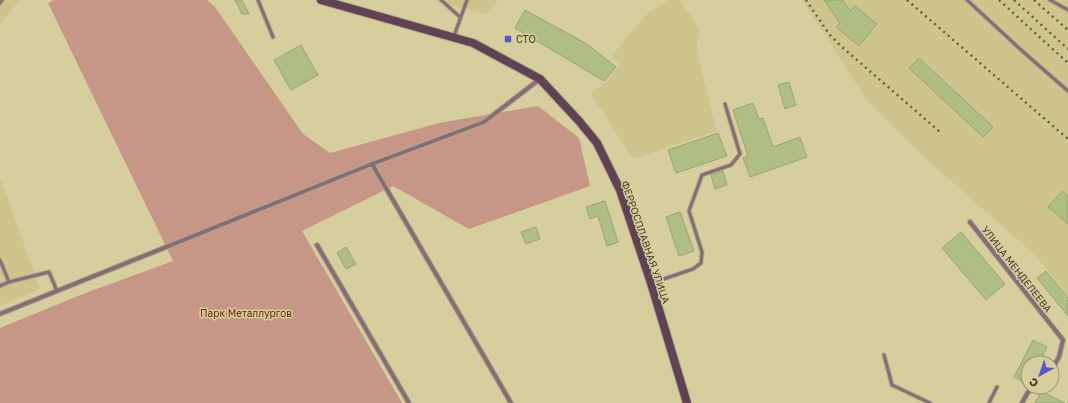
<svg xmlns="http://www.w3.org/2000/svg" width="1068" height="403" font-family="'Golos Text',sans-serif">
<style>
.built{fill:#cec58c}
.green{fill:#c69686}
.building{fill:#afbe82;stroke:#99a476}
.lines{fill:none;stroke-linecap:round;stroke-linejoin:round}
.service-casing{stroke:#b2ab81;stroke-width:5}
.minor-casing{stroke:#b2ab81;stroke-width:6}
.secondary-casing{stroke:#b2ab81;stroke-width:10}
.service{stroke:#856d7c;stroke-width:3}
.minor{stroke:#856d7c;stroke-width:4}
.secondary{stroke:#614156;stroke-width:8}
.rail{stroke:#656044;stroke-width:2.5;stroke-dasharray:2 4;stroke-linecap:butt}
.poi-dot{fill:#5a56cd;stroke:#d6ce9d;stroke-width:1.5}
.labels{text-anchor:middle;stroke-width:3;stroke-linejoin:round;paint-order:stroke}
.poi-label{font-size:10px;fill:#403c28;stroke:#d6ce9d;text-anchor:start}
.street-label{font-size:10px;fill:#403c28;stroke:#d6ce9d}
.park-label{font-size:10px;fill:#691f00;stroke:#d6ce9d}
</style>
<rect width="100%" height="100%" fill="#d6ce9d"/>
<!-- built -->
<g class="built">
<polygon points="0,0 20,0 0,24"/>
<polygon points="432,0 498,0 486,14"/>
<polygon points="669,0 680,0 700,30 696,50 717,131 633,159 591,94 607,81 620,65 612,56 626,38 649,12"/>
<polygon points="802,0 1068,0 1068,296 1035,255 929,162 868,102"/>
<polygon points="0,177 40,289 0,306"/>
</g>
<!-- green -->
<polygon class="green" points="54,0 207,0 215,7 303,134 330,153 439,123 538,106 579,138 590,186 469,229 393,186 302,231 402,403 0,403 0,328 83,294 173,261 48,3"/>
<!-- building -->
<g class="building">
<polygon points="235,0 242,0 249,14 242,14"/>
<polygon points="824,0 843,0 850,11 855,6 877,24 859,46 836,27 840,23"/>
<polygon points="525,10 587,44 616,67 604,81 515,28"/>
<polygon points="301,45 318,75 291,90 274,60"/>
<polygon points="919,58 993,127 983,137 909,68"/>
<polygon points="789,82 796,105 785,109 778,85"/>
<polygon points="753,103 759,119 763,118 773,147 800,137 807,157 750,177 743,158 748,156 733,110"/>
<polygon points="718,133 727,156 676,173 668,150"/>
<polygon points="723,171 727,185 715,189 711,175"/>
<polygon points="1062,191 1068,196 1068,224 1048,207"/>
<polygon points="605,201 618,242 607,246 598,216 590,219 586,207"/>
<polygon points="680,212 694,251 679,256 666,217"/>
<polygon points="536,227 540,239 526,244 521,232"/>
<polygon points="961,232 1005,284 986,300 942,248"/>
<polygon points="346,247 356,264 346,269 337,253"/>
<polygon points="1046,271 1068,298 1068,316 1037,278"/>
<polygon points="1033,340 1047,347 1039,363 1028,363 1028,384 1014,377"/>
<polygon points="1041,391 1065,403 1035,403"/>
</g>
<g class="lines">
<!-- service casing -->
<g class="service-casing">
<g id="service">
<polyline points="258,0 273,37"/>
<polyline points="441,0 460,17"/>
<polyline points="967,0 1020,49 1068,91"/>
<polyline points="1050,0 1068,10"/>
<polyline points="0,3 2,0"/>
<polyline points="454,36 467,0"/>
<polyline points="0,260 9,282 49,272 57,291"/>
<polyline points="652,283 693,269 701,263 702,252 689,211 702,175 731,165 740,154 725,104"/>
<polyline points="0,286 9,282"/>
<polyline points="884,355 892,385 930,403"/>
<polyline points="989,403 997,387"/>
</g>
</g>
<!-- minor casing -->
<g class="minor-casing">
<g id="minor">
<polyline points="372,164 511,403"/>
<polyline points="970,222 1063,340 1059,357 1052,369"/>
<polyline points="317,245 409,403"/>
<polyline points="0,314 372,164 484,122 540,79"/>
<polyline points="1022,403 1028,392 1037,387"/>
</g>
</g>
<!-- secondary casing -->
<g class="secondary-casing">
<polyline id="secondary" points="321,0 473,43 540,79 579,121 597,143 620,190 651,283 687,403"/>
</g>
<!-- service -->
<use href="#service" class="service"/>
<!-- minor -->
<use href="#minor" class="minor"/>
<!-- secondary -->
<use href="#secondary" class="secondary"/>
<!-- rail -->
<g class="rail">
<polyline points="806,0 829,34 842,47 940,132"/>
<polyline points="907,0 1068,139"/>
<polyline points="999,0 1068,63"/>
<polyline points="1014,0 1068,49"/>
<polyline points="1034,0 1068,30"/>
</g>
</g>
<!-- markers -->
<rect class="poi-dot" x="504" y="35" width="8" height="8" rx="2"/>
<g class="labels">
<!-- poi labels -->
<g class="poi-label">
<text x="516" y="43">СТО</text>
</g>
<!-- street labels -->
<g class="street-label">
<text transform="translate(646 242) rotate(71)" y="4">ФЕРРОСПЛАВНАЯ УЛИЦА</text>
<text transform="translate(1017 269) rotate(52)" y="4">УЛИЦА МЕНДЕЛЕЕВА</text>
</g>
<!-- park labels -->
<g class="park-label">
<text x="246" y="317">Парк Металлургов</text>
</g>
</g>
<!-- north arrow -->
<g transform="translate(1040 375) rotate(220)"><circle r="19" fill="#d6ce9d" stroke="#9a946e"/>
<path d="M0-3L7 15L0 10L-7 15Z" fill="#5a56cd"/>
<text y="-6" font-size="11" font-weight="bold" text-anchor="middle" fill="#403c28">С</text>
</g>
</svg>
